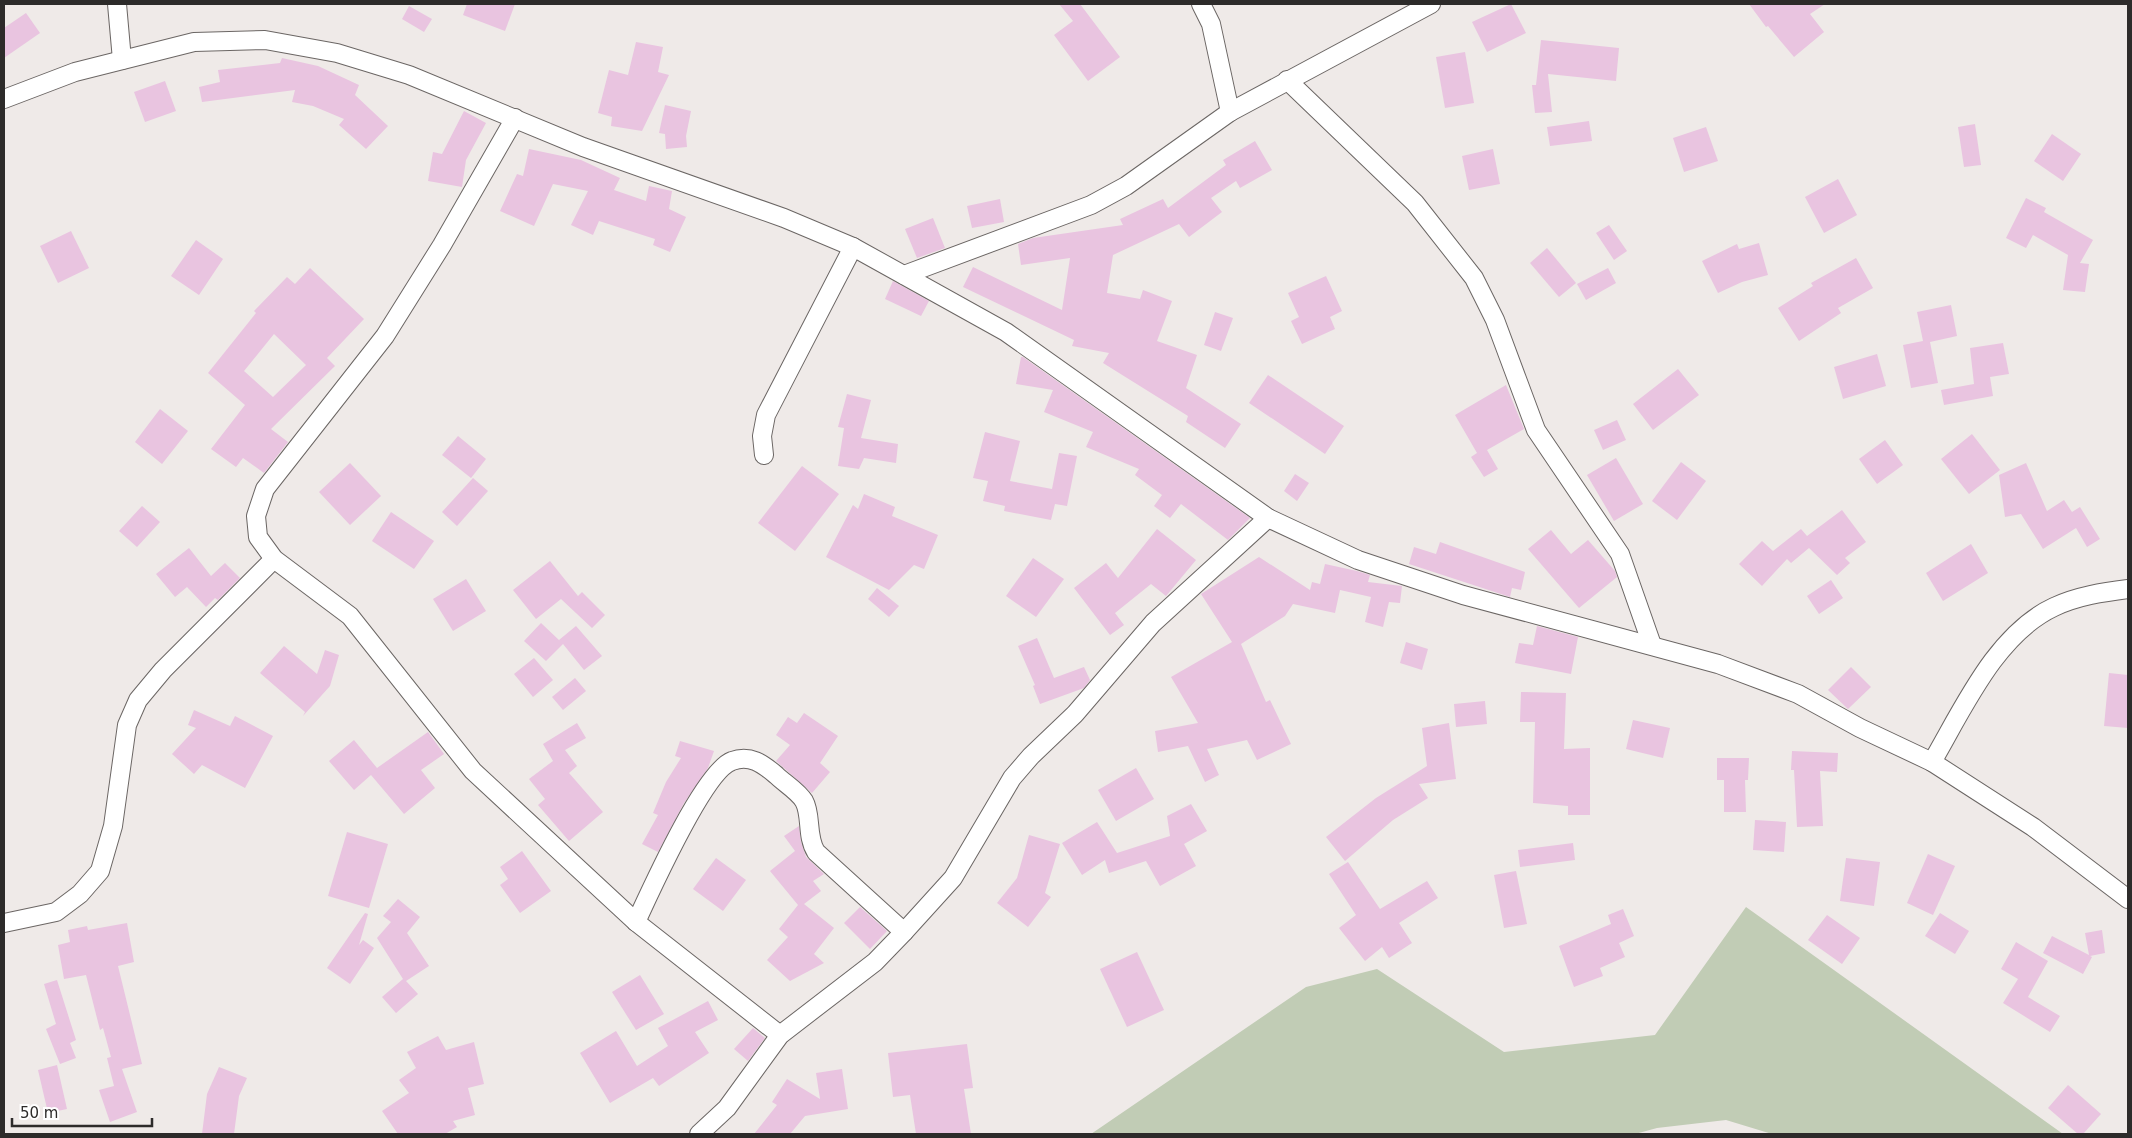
<svg xmlns="http://www.w3.org/2000/svg" width="2132" height="1138" font-family="'DejaVu Sans',sans-serif">
<style>
.green{fill:#c1ccb5}
.building{fill:#e9c4e0;fill-rule:evenodd}
.lines{fill:none;stroke-linecap:round;stroke-linejoin:round}
.street-casing{stroke:#6b6664;stroke-width:20}
.street{stroke:#fff;stroke-width:18}
</style>
<rect width="100%" height="100%" fill="#efeae8"/>
<!-- green -->
<polygon class="green" points="1746,907 2063,1134 1772,1134 1726,1120 1657,1128 1635,1134 1091,1134 1306,987 1377,969 1504,1052 1655,1035"/>
<!-- building -->
<g class="building">
<polygon points="467,4 515,4 505,31 463,15"/>
<polygon points="1059,4 1080,4 1120,57 1088,81 1054,35 1073,21"/>
<polygon points="1511,4 1526,33 1487,52 1472,22"/>
<polygon points="1749,4 1825,4 1810,14 1824,32 1794,57 1768,26 1766,27"/>
<polygon points="409,6 432,19 424,32 402,19"/>
<polygon points="26,13 40,33 4,58 4,28"/>
<polygon points="1541,40 1619,48 1616,81 1548,74 1552,112 1535,113 1532,85 1536,85"/>
<polygon points="636,42 663,47 658,72 669,75 642,131 611,126 612,117 598,113 609,70 628,75"/>
<polygon points="1465,52 1474,103 1445,108 1436,57"/>
<polygon points="282,58 318,66 359,85 355,95 388,126 366,149 339,125 344,119 313,106 292,102 295,90 202,102 199,87 220,82 218,70 280,63"/>
<polygon points="165,81 176,111 145,122 134,92"/>
<polygon points="665,105 691,111 686,136 687,147 666,149 665,134 659,133"/>
<polygon points="464,111 486,123 466,160 462,187 428,181 433,152 442,154"/>
<polygon points="1589,121 1592,141 1550,146 1547,127"/>
<polygon points="1975,124 1981,165 1964,167 1958,127"/>
<polygon points="1706,127 1718,161 1684,172 1673,138"/>
<polygon points="2052,134 2081,154 2063,181 2034,161"/>
<polygon points="1255,141 1272,170 1240,188 1236,181 1211,198 1222,212 1189,237 1179,224 1113,255 1107,293 1140,299 1143,290 1172,301 1157,341 1197,355 1186,388 1241,424 1225,448 1186,422 1188,416 1103,363 1109,353 1072,346 1074,340 963,287 973,267 1062,310 1070,258 1021,265 1018,244 1033,238 1123,225 1120,219 1163,199 1168,208 1226,165 1223,160"/>
<polygon points="529,149 581,160 620,178 614,190 646,201 649,186 672,191 669,209 686,217 670,252 653,245 655,239 599,221 593,235 571,225 588,191 553,184 534,226 500,211 517,174 523,176"/>
<polygon points="1493,149 1500,184 1469,190 1462,156"/>
<polygon points="1838,179 1857,215 1824,233 1805,197"/>
<polygon points="2026,198 2046,208 2044,212 2093,240 2080,263 2089,264 2085,292 2063,290 2068,255 2033,235 2026,248 2006,238"/>
<polygon points="1000,199 1004,222 972,228 967,206"/>
<polygon points="933,218 945,248 917,258 905,229"/>
<polygon points="1609,225 1627,251 1614,260 1596,233"/>
<polygon points="71,231 89,268 58,283 40,246"/>
<polygon points="196,240 223,259 199,295 171,276"/>
<polygon points="1759,243 1768,275 1742,282 1718,293 1702,261 1737,244 1739,249"/>
<polygon points="1547,248 1576,283 1559,297 1530,263"/>
<polygon points="1856,258 1873,288 1838,308 1841,313 1799,341 1778,308 1813,286 1811,283"/>
<path d="M 310,268 L 364,319 L 327,358 L 335,366 L 271,429 L 288,442 L 264,473 L 243,458 L 236,467 L 211,449 L 245,405 L 208,373 L 256,313 L 254,311 L 287,277 L 295,284 ZM 274,334 L 306,365 L 273,397 L 244,371 Z"/>
<polygon points="1608,268 1616,283 1586,300 1577,284"/>
<polygon points="1326,276 1342,311 1330,317 1335,329 1302,344 1291,321 1299,317 1288,293"/>
<polygon points="893,281 929,301 921,316 885,299"/>
<polygon points="1951,305 1957,336 1930,342 1938,383 1911,388 1903,345 1923,341 1917,312"/>
<polygon points="1215,312 1233,318 1221,351 1204,345"/>
<polygon points="2003,343 2009,374 1990,377 1993,396 1944,405 1941,390 1974,384 1970,348"/>
<polygon points="1877,354 1886,386 1843,399 1834,367"/>
<polygon points="1021,357 1023,357 1250,518 1228,540 1181,504 1170,518 1154,506 1162,495 1135,475 1139,469 1086,447 1093,432 1044,412 1053,390 1016,384"/>
<polygon points="1678,369 1699,395 1653,430 1633,404"/>
<polygon points="1268,375 1344,426 1325,454 1249,403"/>
<polygon points="1506,385 1524,429 1487,450 1498,469 1484,477 1471,457 1477,453 1455,415"/>
<polygon points="847,394 871,400 861,438 898,444 896,463 864,458 859,469 838,466 844,428 838,427"/>
<polygon points="160,409 188,431 162,464 135,442"/>
<polygon points="1617,420 1626,440 1603,450 1594,430"/>
<polygon points="985,432 1020,441 1010,481 1052,489 1059,453 1077,456 1067,506 1055,504 1051,520 1004,511 1005,506 983,501 988,481 973,478"/>
<polygon points="1972,434 2000,470 1969,494 1941,459"/>
<polygon points="458,436 486,459 471,478 442,455"/>
<polygon points="1885,440 1903,465 1877,484 1859,459"/>
<polygon points="1616,458 1643,504 1614,521 1587,475"/>
<polygon points="1681,462 1706,481 1677,520 1652,501"/>
<polygon points="350,463 381,496 350,525 319,492"/>
<polygon points="2026,463 2047,511 2064,500 2072,512 2080,507 2100,539 2087,547 2076,528 2043,549 2021,514 2005,517 1999,475"/>
<polygon points="802,466 839,494 795,551 758,523"/>
<polygon points="1295,474 1309,483 1297,501 1284,491"/>
<polygon points="473,478 488,491 457,526 442,512"/>
<polygon points="864,494 895,507 892,516 938,535 924,569 914,565 889,590 826,557 853,505 858,509"/>
<polygon points="142,506 160,522 137,547 119,531"/>
<polygon points="1842,510 1866,542 1845,558 1850,563 1837,575 1809,548 1791,563 1787,559 1762,586 1739,564 1762,541 1773,551 1801,529 1807,536"/>
<polygon points="391,512 434,541 414,569 372,541"/>
<polygon points="1157,529 1196,560 1166,596 1151,584 1115,613 1124,625 1110,635 1074,588 1106,563 1118,578"/>
<polygon points="1551,530 1571,554 1588,540 1615,571 1617,577 1579,608 1528,549"/>
<polygon points="1440,542 1525,572 1521,590 1512,588 1510,597 1409,564 1414,547 1436,554"/>
<polygon points="1971,544 1988,573 1943,601 1926,573"/>
<polygon points="189,548 211,576 225,563 240,578 218,600 215,598 206,607 187,587 175,597 156,574"/>
<polygon points="1259,557 1310,590 1312,582 1320,584 1325,564 1357,571 1370,575 1368,582 1402,586 1400,603 1389,602 1383,627 1365,622 1371,597 1340,590 1335,613 1293,604 1285,616 1241,644 1266,702 1270,700 1291,744 1257,760 1247,740 1207,749 1219,775 1205,782 1188,746 1158,752 1155,731 1198,723 1171,677 1232,642 1201,594"/>
<polygon points="1033,558 1064,579 1036,617 1006,596"/>
<polygon points="550,561 578,596 582,592 605,615 592,628 561,599 536,619 513,590"/>
<polygon points="466,579 486,611 453,631 433,599"/>
<polygon points="1831,580 1843,598 1819,614 1807,596"/>
<polygon points="877,588 899,606 889,617 868,599"/>
<polygon points="541,623 560,641 559,640 576,626 602,656 584,670 563,644 546,661 524,641"/>
<polygon points="1537,626 1578,637 1571,674 1515,663 1519,643 1533,645"/>
<polygon points="1037,638 1054,678 1084,667 1090,680 1084,688 1040,704 1033,686 1035,685 1018,646"/>
<polygon points="1406,642 1428,649 1422,670 1400,663"/>
<polygon points="284,646 317,674 325,650 339,655 330,686 303,716 305,712 260,673"/>
<polygon points="534,658 553,680 533,697 514,674"/>
<polygon points="1851,667 1871,687 1848,709 1828,690"/>
<polygon points="2109,673 2128,675 2128,728 2104,726"/>
<polygon points="575,678 586,691 563,710 552,697"/>
<polygon points="1521,692 1566,693 1564,749 1590,748 1590,815 1568,815 1568,806 1533,803 1535,722 1520,722"/>
<polygon points="1485,701 1487,724 1456,727 1454,704"/>
<polygon points="194,710 230,726 235,716 273,736 245,788 202,765 194,774 172,754 196,728 188,725"/>
<polygon points="804,713 838,736 820,763 830,772 812,793 776,761 790,745 776,735 788,717 797,723"/>
<polygon points="1633,720 1670,728 1663,758 1626,749"/>
<polygon points="577,723 586,738 565,750 577,766 569,773 603,812 569,841 538,805 545,799 529,779 553,761 543,744"/>
<polygon points="1449,723 1456,779 1419,784 1428,798 1393,820 1345,861 1326,837 1376,798 1427,766 1422,728"/>
<polygon points="428,732 444,754 421,770 435,788 404,814 371,775 354,790 329,761 354,740 377,768"/>
<polygon points="680,741 714,751 708,768 684,803 658,852 642,844 658,815 653,813 666,782 681,758 675,756"/>
<polygon points="1792,751 1838,753 1837,772 1820,771 1823,826 1797,827 1794,770 1791,770"/>
<polygon points="1717,758 1749,758 1748,780 1745,780 1746,812 1724,812 1724,780 1717,780"/>
<polygon points="1136,768 1154,799 1116,821 1098,790"/>
<polygon points="1191,804 1207,831 1184,844 1196,866 1160,886 1146,861 1109,873 1105,860 1082,875 1062,843 1097,822 1117,853 1170,836 1167,816"/>
<polygon points="1755,820 1786,822 1784,852 1753,850"/>
<polygon points="799,826 801,842 806,857 824,874 813,881 821,891 804,904 834,928 814,954 824,963 790,981 767,960 788,937 779,929 798,905 770,871 795,851 784,836"/>
<polygon points="347,832 388,844 369,908 328,896"/>
<polygon points="1029,835 1060,844 1045,893 1051,897 1028,927 997,903 1017,878"/>
<polygon points="1573,843 1575,860 1520,867 1518,850"/>
<polygon points="522,851 551,891 520,913 500,885 508,879 500,867"/>
<polygon points="1928,854 1955,866 1933,915 1907,903"/>
<polygon points="716,858 746,880 723,911 693,889"/>
<polygon points="1846,858 1880,862 1874,906 1840,901"/>
<polygon points="1348,862 1380,909 1427,881 1438,898 1399,923 1412,943 1389,958 1382,947 1365,961 1339,928 1356,915 1329,874"/>
<polygon points="1516,871 1527,924 1504,928 1494,875"/>
<polygon points="398,899 420,917 407,933 429,966 406,981 418,994 396,1013 382,997 403,979 377,938 391,922 383,916"/>
<polygon points="860,907 887,931 870,949 844,923"/>
<polygon points="1623,909 1634,936 1619,943 1625,957 1600,968 1603,976 1574,987 1559,946 1611,924 1608,915"/>
<polygon points="365,913 368,914 359,945 363,940 374,948 350,984 327,968"/>
<polygon points="1940,913 1969,931 1955,954 1925,936"/>
<polygon points="1827,915 1860,938 1842,964 1808,940"/>
<polygon points="127,923 134,962 118,966 142,1064 122,1069 137,1112 110,1122 99,1090 114,1086 107,1058 111,1057 103,1028 100,1030 86,975 64,979 58,945 70,942 68,930 87,926 88,930"/>
<polygon points="2102,930 2105,953 2090,956 2092,957 2083,974 2043,953 2052,936 2089,955 2085,933"/>
<polygon points="2016,942 2048,961 2028,997 2060,1016 2050,1032 2003,1003 2018,979 2001,969"/>
<polygon points="1137,952 1164,1010 1127,1027 1100,969"/>
<polygon points="640,975 664,1014 636,1030 612,992"/>
<polygon points="57,980 76,1040 70,1043 76,1058 60,1064 46,1029 56,1024 44,984"/>
<polygon points="708,1001 718,1020 695,1032 709,1053 659,1086 653,1078 610,1103 580,1053 616,1031 637,1066 668,1046 658,1028"/>
<polygon points="753,1028 765,1038 748,1061 734,1049"/>
<polygon points="438,1036 446,1050 474,1042 484,1084 468,1088 475,1115 453,1121 457,1127 445,1134 398,1134 382,1111 409,1093 399,1080 416,1068 407,1052"/>
<polygon points="967,1044 973,1088 964,1089 971,1134 916,1134 910,1095 893,1097 888,1053"/>
<polygon points="57,1065 67,1109 48,1113 38,1070"/>
<polygon points="219,1067 247,1078 239,1096 234,1134 202,1134 207,1094"/>
<polygon points="842,1069 848,1109 805,1116 790,1134 754,1134 777,1105 772,1102 787,1079 820,1099 816,1073"/>
<polygon points="2068,1085 2101,1114 2083,1134 2078,1134 2048,1108"/>
</g>
<g class="lines">
<!-- street casing -->
<g class="street-casing">
<g id="street">
<polyline points="117,4 122,60"/>
<polyline points="1201,4 1211,24 1230,112"/>
<polyline points="1287,80 1415,203 1474,278 1495,320 1536,430 1620,554 1652,645"/>
<polyline points="4,99 75,72 194,42 265,40 337,53 409,75 583,147 784,218 853,247 1006,332 1268,518 1358,560 1463,595 1718,664 1798,694 1860,728 1932,762 2033,827 2128,899"/>
<polyline points="515,118 442,245 385,336 265,489 256,516 258,537 274,559 350,616 473,771 636,922 780,1035"/>
<polyline points="904,275 1091,205 1126,186 1230,112 1431,4"/>
<polyline points="764,455 762,436 766,415 853,247"/>
<path d="M 1932,762 C 1963,709 1996,634 2054,607 C 2077,596 2104,592 2128,589"/>
<path d="M 636,922 C 650,892 704,771 732,761 C 750,754 763,764 776,775 C 784,783 798,791 804,801 C 812,815 806,836 816,852 L 904,932"/>
<polyline points="4,923 56,912 80,894 100,871 113,826 127,725 138,700 163,670 274,559"/>
<polyline points="699,1134 727,1108 780,1035 875,962 904,932 953,878 1012,778 1031,756 1075,714 1153,623 1268,518"/>
</g>
</g>
<!-- street -->
<use href="#street" class="street"/>
</g>
<!-- border -->
<rect width="2132" height="1138" fill="none" stroke="#2d2b2a" stroke-width="10"/>
<!-- scale -->
<path d="M12 1118v8h140v-8" fill="none" stroke="#2d2b2a" stroke-width="2.5"/>
<text x="20" y="1118" font-size="15" fill="#2d2b2a" stroke="#ffffff" stroke-width="4" paint-order="stroke">50 m</text>
</svg>
